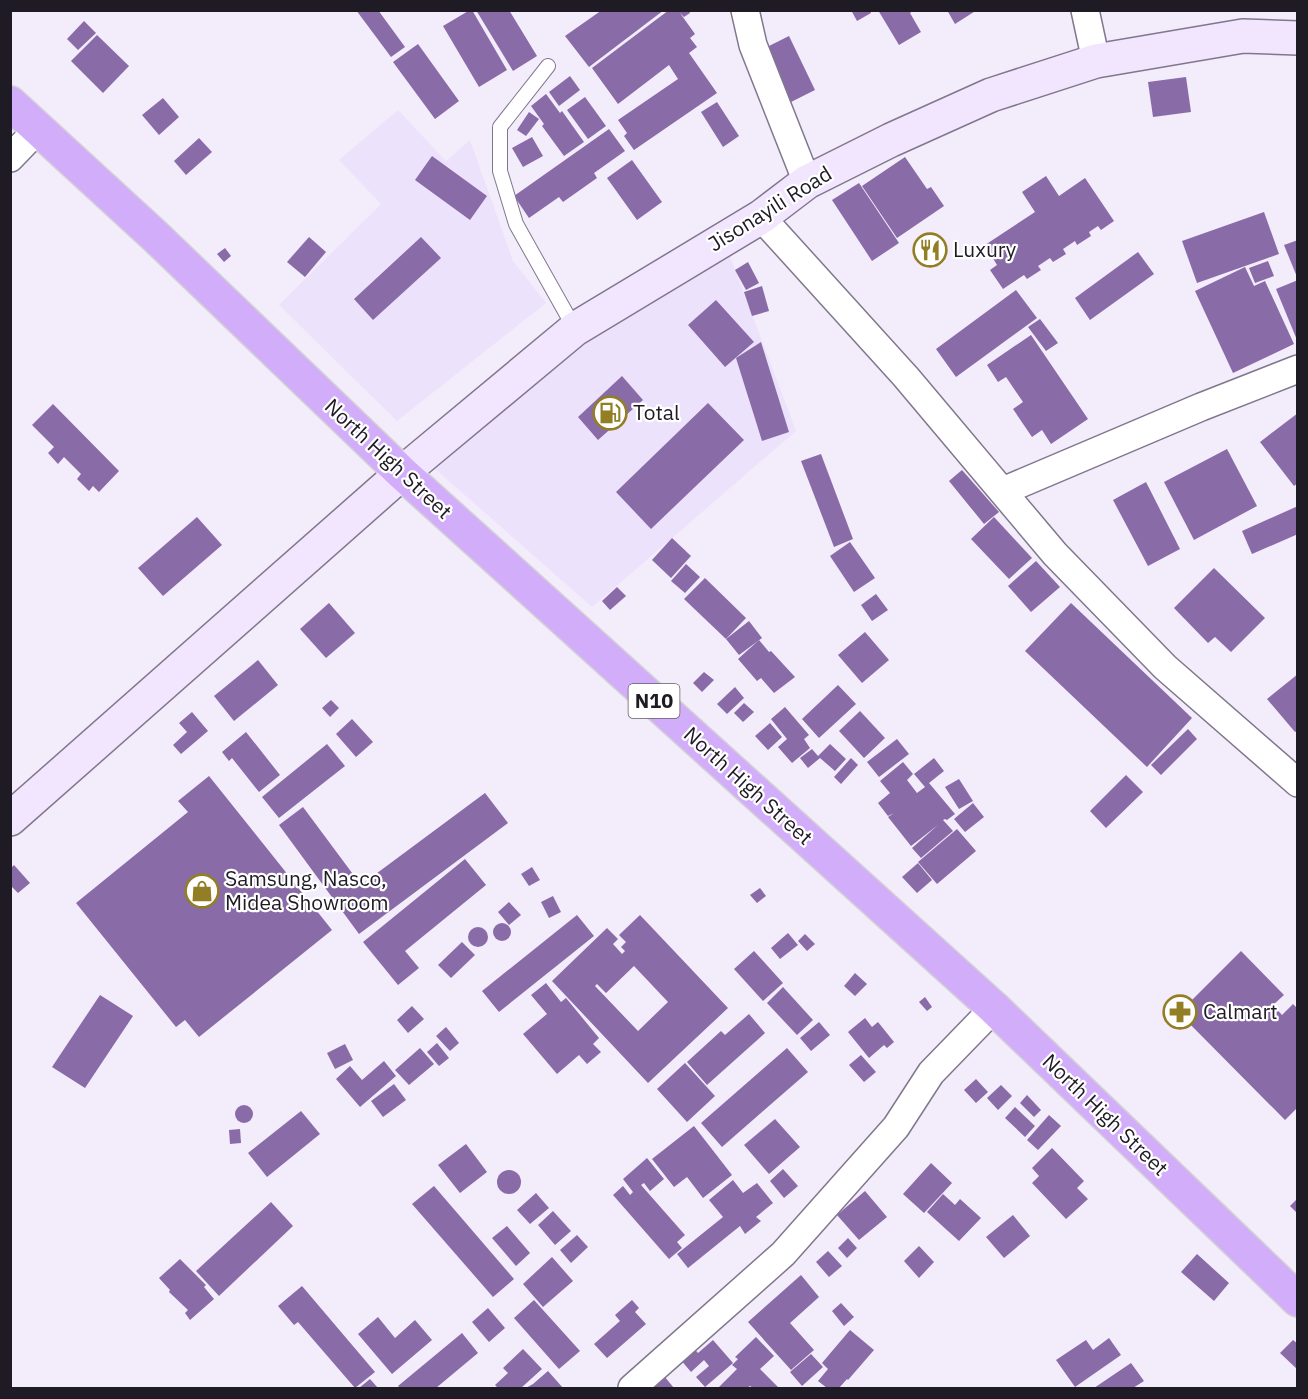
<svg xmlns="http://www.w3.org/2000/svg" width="1308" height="1399" font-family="'IBM Plex Sans',sans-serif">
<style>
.built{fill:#ede2fb}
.building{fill:#896ba8;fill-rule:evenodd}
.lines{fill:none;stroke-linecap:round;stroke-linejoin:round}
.lane-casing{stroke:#81778d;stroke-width:16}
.street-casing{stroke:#81778d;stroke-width:30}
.secondary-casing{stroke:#81778d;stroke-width:36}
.highway-casing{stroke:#d2d1d3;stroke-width:36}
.lane{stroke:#fff;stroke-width:14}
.street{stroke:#fff;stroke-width:27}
.secondary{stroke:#f2e6fe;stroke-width:33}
.highway{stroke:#d2adfa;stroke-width:33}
.labels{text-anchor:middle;stroke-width:4.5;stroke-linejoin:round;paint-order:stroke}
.shield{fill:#fff;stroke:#625f66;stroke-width:1.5}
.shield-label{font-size:20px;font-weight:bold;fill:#1f1b24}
.street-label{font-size:21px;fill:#1f1b24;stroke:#fff}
.poi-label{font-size:21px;fill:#1f1b24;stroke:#fff;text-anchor:start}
</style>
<rect width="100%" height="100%" fill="#f3ecfb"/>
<!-- built -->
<g class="built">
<polygon points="398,110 446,161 470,140 513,261 546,303 397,421 279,305 381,204 339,160"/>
<polygon points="728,251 796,431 592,607 425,460 559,349"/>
</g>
<!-- building -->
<g class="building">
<polygon points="356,10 378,10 405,47 391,57"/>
<polygon points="470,10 472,10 507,70 479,87 443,26"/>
<polygon points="476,10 509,10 537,56 513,71"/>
<polygon points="602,10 664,10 589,67 565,36"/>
<polygon points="669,10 689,10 690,13 684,17 680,13 695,34 690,38 697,47 689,53 717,93 634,150 624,136 627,133 618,120 678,79 669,65 618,104 592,68"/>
<polygon points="851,10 870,10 871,13 857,21"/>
<polygon points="878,10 914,10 910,13 921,32 899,45"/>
<polygon points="947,10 977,10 955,24"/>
<polygon points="84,21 96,33 78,50 67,39"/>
<polygon points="97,35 129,66 103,93 71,61"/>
<polygon points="789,36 815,90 785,105 759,51"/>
<polygon points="418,44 459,101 435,119 393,62"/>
<polygon points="570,76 580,90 559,106 549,92"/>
<polygon points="1186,77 1191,112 1153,117 1148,82"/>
<polygon points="546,94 560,113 562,111 584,142 564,156 542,126 544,124 531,106"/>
<polygon points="585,97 606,126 588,139 567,110"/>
<polygon points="163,98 179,117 159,135 142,115"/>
<polygon points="717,102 739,136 723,147 701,112"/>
<polygon points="529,112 539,119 526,136 517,130"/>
<polygon points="609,129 625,151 594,173 597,178 563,202 559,197 529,218 514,196"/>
<polygon points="532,137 543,156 523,167 512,148"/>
<polygon points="199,138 212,152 186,175 174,161"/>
<polygon points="432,156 487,196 470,220 415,180"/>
<polygon points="905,157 927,189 931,187 944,206 897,238 862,186"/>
<polygon points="632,160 662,202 637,220 607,178"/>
<polygon points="1046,176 1059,196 1085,178 1114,221 1101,230 1098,226 1089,232 1091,236 1077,245 1075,241 1063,249 1066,254 1053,262 1050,258 1038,266 1041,270 1027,279 1024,275 1003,289 990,270 997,265 985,245 1035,212 1022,192"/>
<polygon points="859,183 899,243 872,261 832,200"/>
<polygon points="1264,212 1279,254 1197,283 1182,241"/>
<polygon points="309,237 326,252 305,277 287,262"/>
<polygon points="421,237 441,258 373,320 354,299"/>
<polygon points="1298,240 1298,277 1297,277 1284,245"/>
<polygon points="225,248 231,256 224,262 217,254"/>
<polygon points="1138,252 1154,274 1090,320 1075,298"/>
<polygon points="1268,261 1274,276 1255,283 1249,268"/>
<polygon points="748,262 759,283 746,290 735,270"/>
<polygon points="1245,267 1254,286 1265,281 1294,344 1233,373 1195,291"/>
<polygon points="1298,280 1298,340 1297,340 1276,289"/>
<polygon points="762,286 769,311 752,316 744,292"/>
<polygon points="1016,290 1037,318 956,377 936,349"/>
<polygon points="716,300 754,342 725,367 688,325"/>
<polygon points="1040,319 1058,343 1046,351 1028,327"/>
<polygon points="1031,335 1088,419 1051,444 1042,430 1032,437 1013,409 1023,402 1006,377 998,382 987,365"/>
<polygon points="761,342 789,432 762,441 736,358"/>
<polygon points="622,376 643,400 598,440 578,417"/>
<polygon points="708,403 744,440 651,529 616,492"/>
<polygon points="53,404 119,471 99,492 93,486 89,491 77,479 81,474 64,457 58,464 48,453 54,447 32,425"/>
<polygon points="1298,413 1298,483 1294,486 1260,442"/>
<polygon points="1227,449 1257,506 1194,540 1164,482"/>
<polygon points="821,454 853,539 834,547 801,461"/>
<polygon points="962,470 999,512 984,524 949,481"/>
<polygon points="1146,482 1180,549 1148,566 1113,500"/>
<polygon points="1298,506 1298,534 1252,554 1242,531"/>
<polygon points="197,517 222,545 163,596 138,568"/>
<polygon points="994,517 1032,558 1009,579 971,539"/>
<polygon points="672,538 691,556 671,578 652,560"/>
<polygon points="850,542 875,578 854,592 830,556"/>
<polygon points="1036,561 1060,587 1031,612 1008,586"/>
<polygon points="686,564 700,577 685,593 671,581"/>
<polygon points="1214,568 1265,618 1231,652 1215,637 1208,643 1174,608"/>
<polygon points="705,578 746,618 726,639 684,599"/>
<polygon points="617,587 626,596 610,610 602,601"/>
<polygon points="876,594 888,610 872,621 861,605"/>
<polygon points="329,603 355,633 326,658 300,629"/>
<polygon points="1071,603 1192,718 1147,767 1025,651"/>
<polygon points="749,621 762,638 739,655 726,639"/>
<polygon points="865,632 889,660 862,683 838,655"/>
<polygon points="759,640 769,652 771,651 795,677 774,693 761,678 757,681 738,659"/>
<polygon points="258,660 278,685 234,721 214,696"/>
<polygon points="704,672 714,680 702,692 693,683"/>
<polygon points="1298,674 1298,730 1295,732 1267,699"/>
<polygon points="838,685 856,704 819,738 802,719"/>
<polygon points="735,687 744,698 727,714 717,704"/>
<polygon points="331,700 339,708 330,717 322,708"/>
<polygon points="744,703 754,712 743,722 734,713"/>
<polygon points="785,707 809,735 804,739 810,748 792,763 778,747 787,739 771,719"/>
<polygon points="860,711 885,738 864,758 839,731"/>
<polygon points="192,712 208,731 181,754 173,745 187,732 179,723"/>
<polygon points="352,719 373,742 356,757 336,734"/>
<polygon points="770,723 782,737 768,750 755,736"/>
<polygon points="1188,729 1197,739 1161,775 1151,765"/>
<polygon points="246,732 280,775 259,792 232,758 229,761 222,752"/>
<polygon points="897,739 909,754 879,777 867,762"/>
<polygon points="327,744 345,766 279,818 262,797"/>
<polygon points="830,744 846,759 835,771 820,758 808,768 800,758 812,749 818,756"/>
<polygon points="851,758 858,765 841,784 834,777"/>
<polygon points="934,758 944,771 929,783 955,814 947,820 945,819 943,820 953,831 921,858 912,848 938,825 911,846 888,817 894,813 888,816 878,803 890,793 880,781 903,762 913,774 907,780 917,793 925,787 914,774"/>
<polygon points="1126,775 1143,792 1106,828 1090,811"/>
<polygon points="209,776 332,930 199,1037 185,1020 176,1027 76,903 188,812 178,801"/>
<polygon points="959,779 973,801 959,809 945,787"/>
<polygon points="485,793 508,823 359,934 279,825 303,807 361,885"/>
<polygon points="973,803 984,817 965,832 954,819"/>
<polygon points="957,829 976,851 937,884 918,862"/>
<polygon points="465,859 486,885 405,951 419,968 398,985 363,942"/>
<polygon points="918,863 932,880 917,893 902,877"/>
<polygon points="14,865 30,883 18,893 10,885 10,869"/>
<polygon points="532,867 540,880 529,886 521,874"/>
<polygon points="760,888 766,896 757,903 750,895"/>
<polygon points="553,896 561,912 549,918 541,902"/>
<polygon points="509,902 521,915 509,925 498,912"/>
<polygon points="577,915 594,936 499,1012 482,991"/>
<path d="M 640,915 L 728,1008 L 648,1083 L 552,981 L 607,928 L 618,939 L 613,944 L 622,954 L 625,951 L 621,947 L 626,942 L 619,935 ZM 634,966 L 668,1002 L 638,1031 L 595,986 L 597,984 L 606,993 Z"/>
<circle cx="502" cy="932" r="9"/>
<circle cx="478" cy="937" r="10"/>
<polygon points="788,933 798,945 780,959 771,948"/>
<polygon points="805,934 815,944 807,951 798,941"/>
<polygon points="462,942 475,955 451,978 438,965"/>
<polygon points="754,951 783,983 763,1001 734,969"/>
<polygon points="1241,951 1284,995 1273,1005 1282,1015 1293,1004 1298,1009 1298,1107 1285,1120 1179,1013"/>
<polygon points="855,973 867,984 855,996 844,986"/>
<polygon points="546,983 561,1002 566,998 599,1038 593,1044 601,1052 587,1064 579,1055 557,1074 523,1034 547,1014 531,995"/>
<polygon points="783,987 813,1020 797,1035 767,1003"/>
<polygon points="100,995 133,1016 85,1088 52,1067"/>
<polygon points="925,997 932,1007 927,1011 919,1002"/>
<polygon points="412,1006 424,1019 408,1033 397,1020"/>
<polygon points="749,1014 765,1033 707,1085 687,1062 721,1031 725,1035"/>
<polygon points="865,1018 872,1027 878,1022 894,1042 887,1048 884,1045 869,1058 848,1032"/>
<polygon points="819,1022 830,1035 811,1051 800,1038"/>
<polygon points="446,1027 459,1043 450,1051 436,1036"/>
<polygon points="437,1043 449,1058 439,1066 427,1052"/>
<polygon points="345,1044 353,1060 335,1069 327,1053"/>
<polygon points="420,1048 434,1064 409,1085 395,1070"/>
<polygon points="787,1048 808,1072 722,1147 701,1123"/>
<polygon points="861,1055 876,1072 864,1082 849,1065"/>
<polygon points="384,1061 396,1076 360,1107 336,1079 350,1066 362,1080"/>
<polygon points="685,1063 715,1096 687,1122 657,1089"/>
<polygon points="976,1079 988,1092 976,1103 964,1090"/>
<polygon points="394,1084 406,1100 383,1117 371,1101"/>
<polygon points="1001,1085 1012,1096 998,1110 987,1098"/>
<polygon points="1027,1095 1041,1110 1034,1117 1020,1103"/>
<circle cx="244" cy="1114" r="9"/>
<polygon points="1015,1107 1035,1126 1025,1137 1005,1118"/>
<polygon points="301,1111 320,1134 267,1177 248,1153"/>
<polygon points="1049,1115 1061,1126 1038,1150 1027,1140"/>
<polygon points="775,1119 800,1147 769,1174 744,1145"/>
<polygon points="694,1126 732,1175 703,1198 687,1177 674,1187 652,1159"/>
<polygon points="240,1129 241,1143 230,1144 229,1130"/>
<polygon points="466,1144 487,1172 460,1193 438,1165"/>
<polygon points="1052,1148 1084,1181 1077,1188 1088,1199 1066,1219 1032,1183 1039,1176 1032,1168"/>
<polygon points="647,1158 664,1179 650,1191 644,1183 641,1185 685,1235 677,1242 682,1248 669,1259 613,1195 623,1186 630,1195 633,1192 623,1179"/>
<polygon points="931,1163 952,1183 924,1213 903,1194"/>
<polygon points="783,1169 798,1186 784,1198 770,1181"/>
<circle cx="509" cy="1182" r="12"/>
<polygon points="733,1180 743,1193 757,1183 773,1203 756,1217 761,1221 745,1234 740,1226 688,1268 677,1254 723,1217 709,1200"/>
<polygon points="434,1186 514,1279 493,1297 412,1204"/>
<polygon points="865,1191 887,1217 859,1240 837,1215"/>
<polygon points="536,1193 549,1208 530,1224 517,1210"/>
<polygon points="943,1194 955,1205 960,1199 981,1218 959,1241 927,1212"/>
<polygon points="1298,1198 1298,1214 1290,1206"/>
<polygon points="271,1202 293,1226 219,1296 196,1271"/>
<polygon points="553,1211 571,1231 555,1245 538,1225"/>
<polygon points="1013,1215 1030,1236 1004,1258 986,1237"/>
<polygon points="507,1226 530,1253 516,1266 492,1238"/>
<polygon points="577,1235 588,1247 571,1263 560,1250"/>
<polygon points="848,1238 857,1248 847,1258 838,1248"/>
<polygon points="919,1246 934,1262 919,1278 904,1261"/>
<polygon points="828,1251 842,1266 829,1277 816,1262"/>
<polygon points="1197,1254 1229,1283 1214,1301 1181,1272"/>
<polygon points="552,1257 573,1281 543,1307 523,1284"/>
<polygon points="180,1259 206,1285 204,1287 214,1299 190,1320 185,1313 188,1310 169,1292 170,1290 159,1278"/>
<polygon points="801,1275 819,1297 790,1323 814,1350 791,1370 748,1322"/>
<polygon points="302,1286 375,1372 355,1388 298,1322 294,1325 278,1306"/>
<polygon points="534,1300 580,1351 559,1369 514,1318"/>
<polygon points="632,1300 639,1308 635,1312 646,1324 607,1358 594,1344 620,1321 615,1315"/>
<polygon points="841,1303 854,1317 844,1326 832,1311"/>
<polygon points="488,1308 505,1328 489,1342 472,1322"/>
<polygon points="378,1317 395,1338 415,1320 432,1340 392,1374 358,1334"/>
<polygon points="850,1330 874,1350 848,1380 847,1379 839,1388 827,1388 818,1381 828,1369 822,1363"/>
<polygon points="462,1333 478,1353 436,1388 400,1388 398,1386"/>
<polygon points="756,1337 774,1356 760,1369 779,1388 753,1388 750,1386 747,1388 718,1388 737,1369 732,1365 738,1359 735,1357"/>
<polygon points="1109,1338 1121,1355 1075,1387 1056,1360 1086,1340 1093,1350"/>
<polygon points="713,1340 733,1363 705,1387 696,1377 709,1366 704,1360 691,1372 675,1353 688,1342 698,1353"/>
<polygon points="1293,1340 1298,1344 1298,1370 1280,1353"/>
<polygon points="523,1349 542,1369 521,1388 498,1388 495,1385 508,1373 503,1368"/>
<polygon points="811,1354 823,1367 802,1386 790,1372"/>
<polygon points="1131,1363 1144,1381 1133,1388 1094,1388"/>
<polygon points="659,1370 674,1388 645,1388"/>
<polygon points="548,1371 563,1388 526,1388 533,1384"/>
<polygon points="370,1379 378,1388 359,1388"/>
</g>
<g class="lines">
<!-- lane casing -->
<g class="lane-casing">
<polyline id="lane" points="548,66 500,127 500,171 516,224 575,329"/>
</g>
<!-- street casing -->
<g class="street-casing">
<g id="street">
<polyline points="745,10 753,45 807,182"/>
<polyline points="1085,10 1096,61"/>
<polyline points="10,158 39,128"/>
<polyline points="761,217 906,377 1055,554 1165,667 1298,783"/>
<polyline points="1003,491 1201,407 1298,369"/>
<polyline points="632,1388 783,1254 896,1127 931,1073 994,1008"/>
</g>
</g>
<!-- secondary casing -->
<g class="secondary-casing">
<polyline id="secondary" points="10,819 402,473 575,329 761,217 807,182 891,140 991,95 1096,61 1243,36 1298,38"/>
</g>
<!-- highway casing -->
<g class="highway-casing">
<polyline id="highway" points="10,103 156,237 402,473 994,1008 1298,1300"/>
</g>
<!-- lane -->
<use href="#lane" class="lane"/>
<!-- street -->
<use href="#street" class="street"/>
<!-- secondary -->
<use href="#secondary" class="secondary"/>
<!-- highway -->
<use href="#highway" class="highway"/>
</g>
<!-- icons -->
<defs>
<g id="restaurant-ring" transform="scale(1.725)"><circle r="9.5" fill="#fff" stroke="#927e24" stroke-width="1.5"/><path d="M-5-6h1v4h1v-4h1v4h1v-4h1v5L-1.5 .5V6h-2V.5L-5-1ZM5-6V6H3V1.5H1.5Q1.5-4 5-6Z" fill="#927e24"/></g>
<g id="fuel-ring" transform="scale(1.725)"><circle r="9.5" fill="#fff" stroke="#927e24" stroke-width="1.5"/><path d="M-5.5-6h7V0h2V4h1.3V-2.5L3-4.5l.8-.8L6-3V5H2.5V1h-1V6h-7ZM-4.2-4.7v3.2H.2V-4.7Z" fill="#927e24"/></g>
<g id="shop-ring" transform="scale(1.725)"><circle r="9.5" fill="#fff" stroke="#927e24" stroke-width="1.5"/><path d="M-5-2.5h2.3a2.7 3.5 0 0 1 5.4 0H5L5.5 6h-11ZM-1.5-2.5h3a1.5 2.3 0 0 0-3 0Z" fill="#927e24"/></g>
<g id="pharmacy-ring" transform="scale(1.725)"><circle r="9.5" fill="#fff" stroke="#927e24" stroke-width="1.5"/><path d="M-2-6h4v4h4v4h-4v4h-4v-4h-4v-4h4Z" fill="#927e24"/></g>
</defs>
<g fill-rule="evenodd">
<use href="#restaurant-ring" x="930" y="250"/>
<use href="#fuel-ring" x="610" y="413"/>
<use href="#shop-ring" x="202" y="891"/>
<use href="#pharmacy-ring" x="1180" y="1012"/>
</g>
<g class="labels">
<!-- shield labels -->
<rect class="shield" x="628.5" y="684" width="51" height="34" rx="4.5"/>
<g class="shield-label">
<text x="654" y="708">N10</text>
</g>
<!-- street labels -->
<g class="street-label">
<text transform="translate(770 209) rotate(-32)" y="7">Jisonayili Road</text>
<text transform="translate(388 459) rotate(43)" y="7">North High Street</text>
<text transform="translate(748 786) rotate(42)" y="7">North High Street</text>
<text transform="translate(1105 1115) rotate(44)" y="7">North High Street</text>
</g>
<!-- poi labels -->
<g class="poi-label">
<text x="953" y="257">Luxury</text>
<text x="633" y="420">Total</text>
<text x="225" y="886">Samsung, Nasco,<tspan x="225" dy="24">Midea Showroom</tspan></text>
<text x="1203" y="1019">Calmart</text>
</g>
</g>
<!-- border -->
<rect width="1308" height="1399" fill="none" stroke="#1f1b24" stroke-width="24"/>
</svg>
